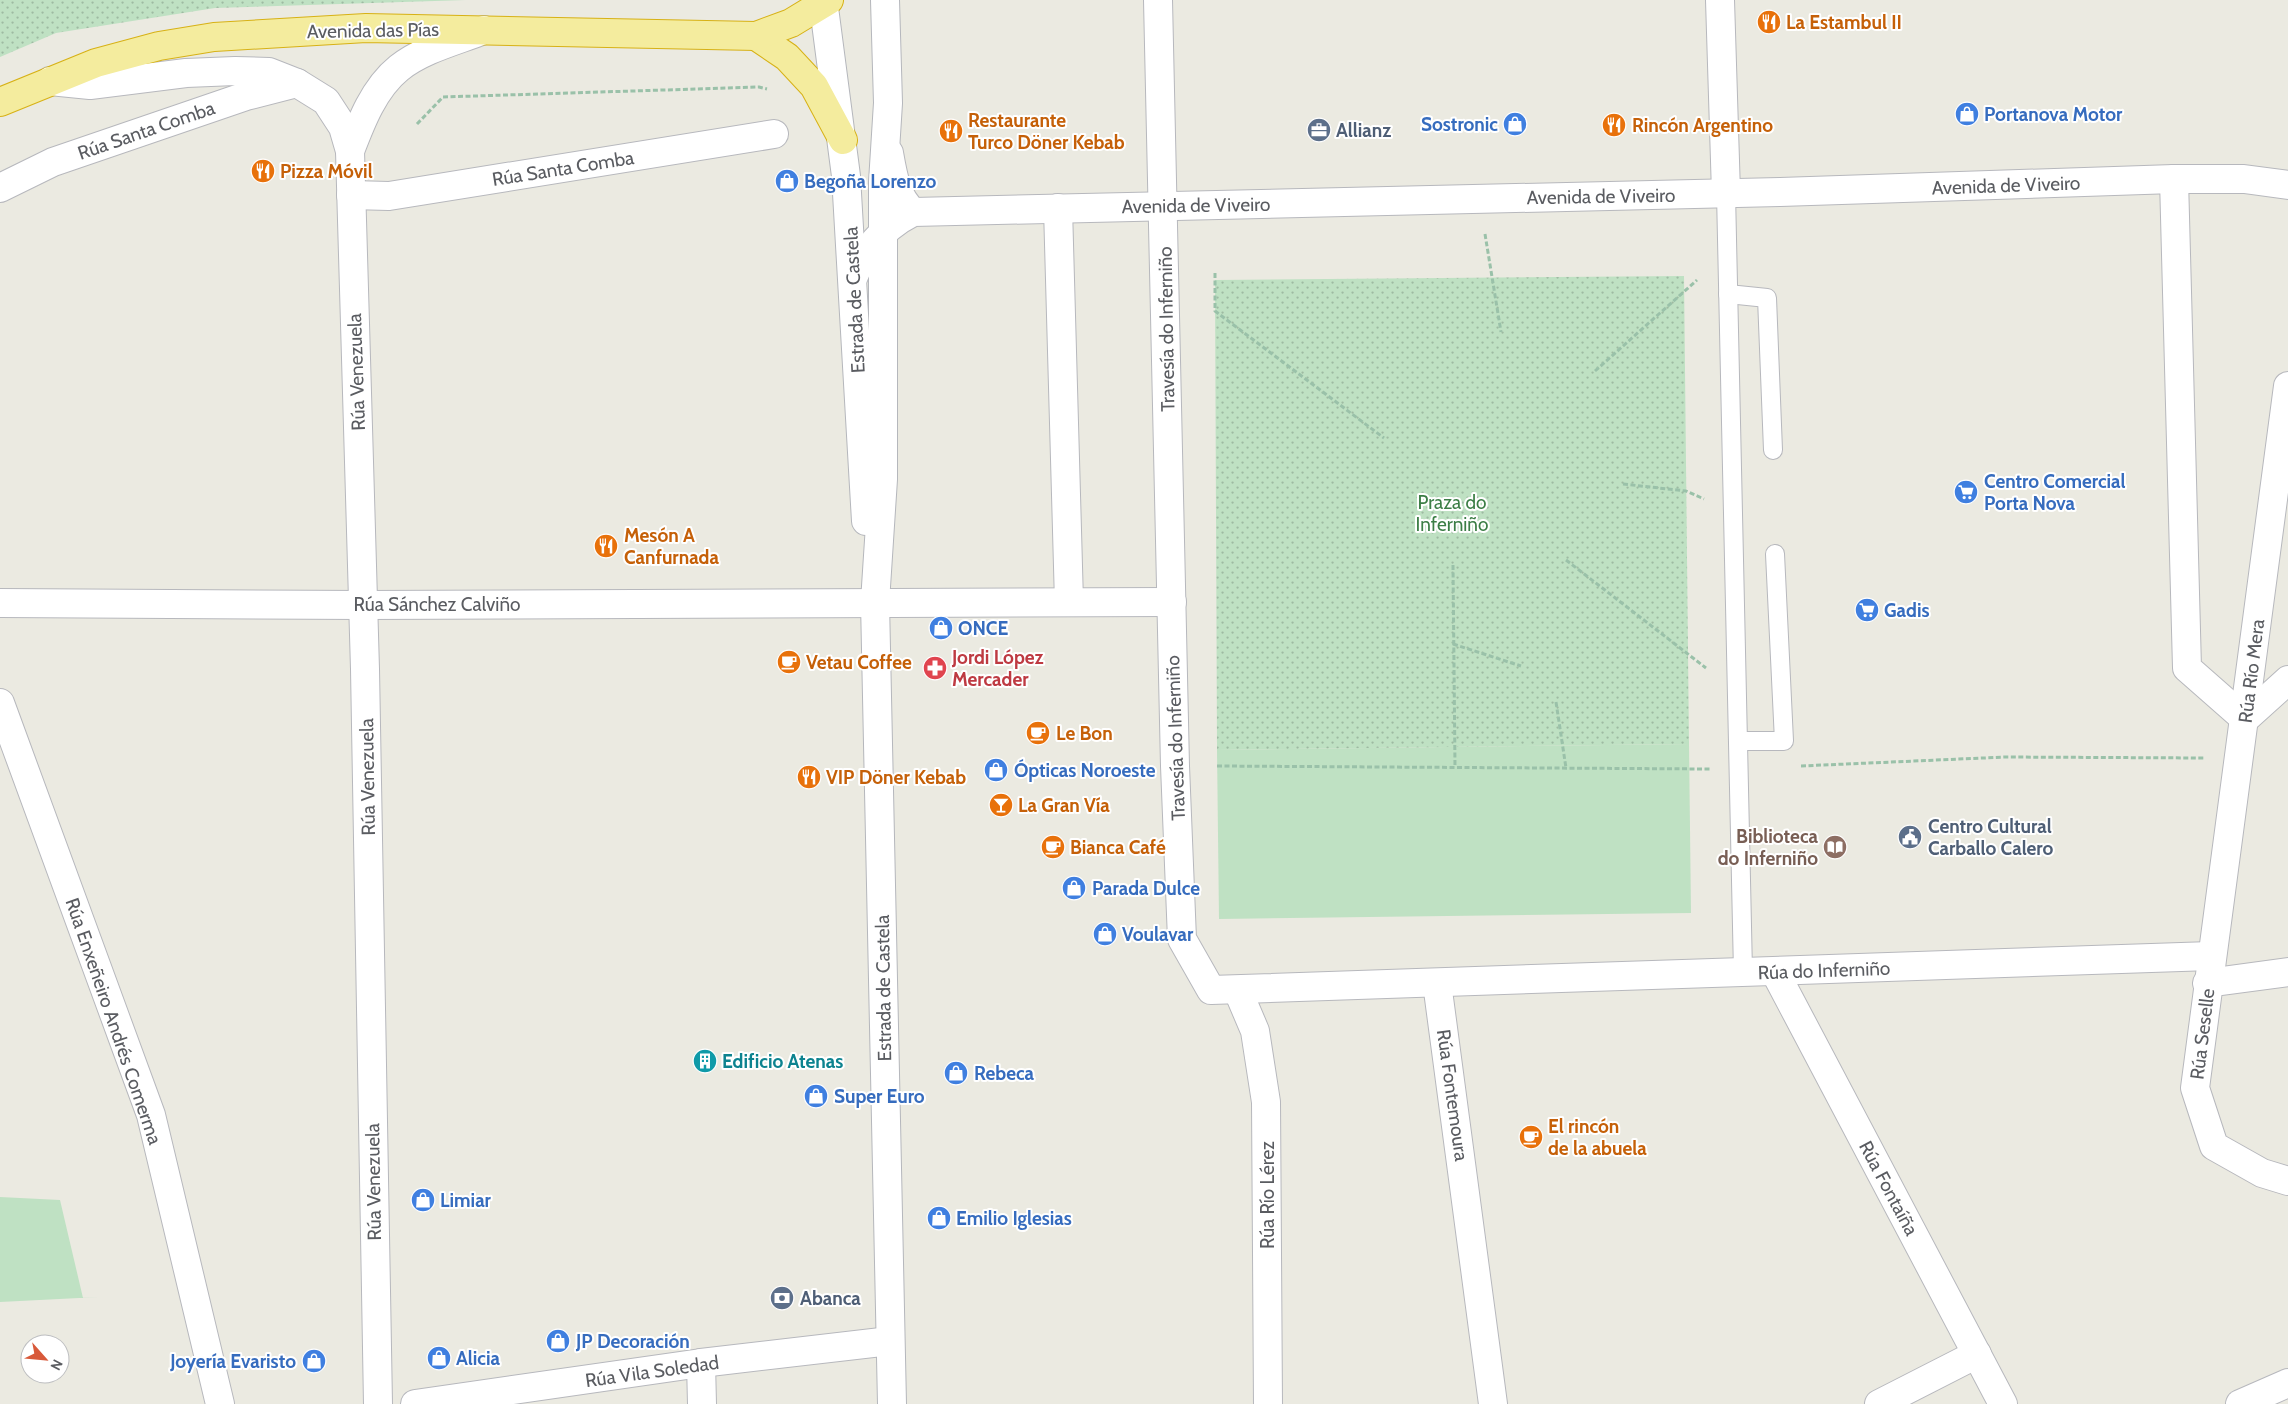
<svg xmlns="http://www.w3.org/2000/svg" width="2288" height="1404" font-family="Cabin,sans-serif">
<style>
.green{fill:#bfe1c3}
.park{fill:url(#park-dots)}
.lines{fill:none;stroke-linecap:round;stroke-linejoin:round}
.service-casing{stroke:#b7b8bd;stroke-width:20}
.minor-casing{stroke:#b7b8bd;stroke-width:30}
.secondary-casing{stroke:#b5b7bc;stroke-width:30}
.trunk-casing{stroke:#d7b115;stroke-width:30}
.path{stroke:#9ac1a9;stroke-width:3;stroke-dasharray:5 2.5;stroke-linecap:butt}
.service{stroke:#fff;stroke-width:18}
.minor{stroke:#fff;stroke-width:28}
.secondary{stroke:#fff;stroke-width:28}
.trunk{stroke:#f4ec9e;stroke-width:28}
.labels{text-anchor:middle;stroke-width:4;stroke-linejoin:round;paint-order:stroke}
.food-label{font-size:19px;font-weight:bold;fill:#c56008;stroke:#fff;text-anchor:start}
.street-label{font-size:19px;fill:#5a5c61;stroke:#fff}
.shop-label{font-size:19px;font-weight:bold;fill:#366cbe;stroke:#fff;text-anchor:start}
.service-label{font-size:19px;font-weight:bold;fill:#4e5e75;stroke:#fff;text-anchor:start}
.park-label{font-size:19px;fill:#3c7e46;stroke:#fff}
.health-label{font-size:19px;font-weight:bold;fill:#be3a42;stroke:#fff;text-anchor:start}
.education-label{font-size:19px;font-weight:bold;fill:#785e54;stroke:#fff;text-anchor:end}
.culture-label{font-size:19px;font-weight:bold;fill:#0d838f;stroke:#fff;text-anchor:start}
</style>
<defs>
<pattern id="park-dots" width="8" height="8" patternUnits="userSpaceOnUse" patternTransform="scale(1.25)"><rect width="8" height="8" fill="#bfe1c3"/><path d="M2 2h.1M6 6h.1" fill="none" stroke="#9ebaa2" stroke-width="1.8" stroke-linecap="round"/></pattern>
</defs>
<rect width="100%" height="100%" fill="#ebeae1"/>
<!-- green -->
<g class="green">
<polygon points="1689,744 1691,913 1219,919 1217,750"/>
<polygon points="0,1197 60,1200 83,1298 99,1297 0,1302"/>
</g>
<!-- park -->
<g class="park">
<polygon points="0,0 466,0 215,8 56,33 0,57"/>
<polygon points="1684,276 1689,744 1217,750 1215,280"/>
</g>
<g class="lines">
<!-- service casing -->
<g class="service-casing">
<g id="service">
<polyline points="1726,193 1743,972"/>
<polyline points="1728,294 1767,298 1773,450"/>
<polyline points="1738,741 1784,741 1775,554"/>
</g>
</g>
<!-- minor casing -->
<g class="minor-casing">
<g id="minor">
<polyline points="1158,0 1175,766 1182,939 1211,990 2211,956"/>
<polyline points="1720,0 1726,193"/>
<polyline points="50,81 90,85 186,73 235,71 269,72 297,83 326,101 343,127 350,151 365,669 378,1404"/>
<path d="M 350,151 C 361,122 374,88 399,68 C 423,49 456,41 484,30"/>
<path d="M 889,153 C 893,176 896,196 913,212"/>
<polyline points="2174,179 2187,668 2245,719 2288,680"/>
<polyline points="0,188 53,162 246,96 297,83"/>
<polyline points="351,195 389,196 774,134"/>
<polyline points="1058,208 1069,602"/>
<path d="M 853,278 C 865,248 885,226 913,212 L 1780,192 L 2174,179 L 2244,179 L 2288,185"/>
<polyline points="2288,386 2195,1088 2214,1146 2262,1173 2288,1181"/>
<polyline points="0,603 364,605 1172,602"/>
<polyline points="0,703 151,1115 220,1404"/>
<polyline points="1775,972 2003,1404"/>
<polyline points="1437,983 1493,1404"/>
<polyline points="2207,983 2288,972"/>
<polyline points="1238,991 1255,1031 1266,1102 1268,1404"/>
<polyline points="701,1363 702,1404"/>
<polyline points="415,1404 701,1363 890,1341"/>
<polyline points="1879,1404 1977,1354"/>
<polyline points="2240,1404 2288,1383"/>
</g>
</g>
<!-- secondary casing -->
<g class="secondary-casing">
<g id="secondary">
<polyline points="823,0 846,176 866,521"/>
<polyline points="885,0 888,103 883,182 883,479 875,602 892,1404"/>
</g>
</g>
<!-- trunk casing -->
<g class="trunk-casing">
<g id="trunk">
<polyline points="756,36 787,57 814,86 843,140"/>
<polyline points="0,102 96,63 159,46 214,37 366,28 756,36 791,23 829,0"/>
</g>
</g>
<!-- path -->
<g class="path">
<polyline points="417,124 443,97 759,87 767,89"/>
<polyline points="1485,234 1501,332"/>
<polyline points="1215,273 1215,311 1384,438"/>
<polyline points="1595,371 1697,280"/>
<polyline points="1623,484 1686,491 1704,499"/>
<polyline points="1566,560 1706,668"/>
<polyline points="1453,565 1455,767"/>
<polyline points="1453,644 1521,666"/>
<polyline points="1556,702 1566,768"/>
<polyline points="1217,766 1710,769"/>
<polyline points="1801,766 2006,757 2204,758"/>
</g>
<!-- service -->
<use href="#service" class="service"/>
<!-- minor -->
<use href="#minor" class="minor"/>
<!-- secondary -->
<use href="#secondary" class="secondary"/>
<!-- trunk -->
<use href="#trunk" class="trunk"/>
</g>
<!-- icons -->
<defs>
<g id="restaurant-disc" transform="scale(1.25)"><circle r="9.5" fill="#e8710a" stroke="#fff"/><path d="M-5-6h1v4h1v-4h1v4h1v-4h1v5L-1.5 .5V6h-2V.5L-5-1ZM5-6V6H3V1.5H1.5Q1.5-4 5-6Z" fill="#fff"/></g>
<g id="shop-disc" transform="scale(1.25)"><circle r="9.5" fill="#3f7fe0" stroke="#fff"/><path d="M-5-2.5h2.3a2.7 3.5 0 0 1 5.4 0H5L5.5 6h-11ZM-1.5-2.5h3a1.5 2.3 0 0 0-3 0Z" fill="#fff"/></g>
<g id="office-disc" transform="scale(1.25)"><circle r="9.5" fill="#5c6f8a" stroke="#fff"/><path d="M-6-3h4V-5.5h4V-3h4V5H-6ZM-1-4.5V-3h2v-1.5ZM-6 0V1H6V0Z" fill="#fff"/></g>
<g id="supermarket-disc" transform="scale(1.25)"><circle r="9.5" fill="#3f7fe0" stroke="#fff"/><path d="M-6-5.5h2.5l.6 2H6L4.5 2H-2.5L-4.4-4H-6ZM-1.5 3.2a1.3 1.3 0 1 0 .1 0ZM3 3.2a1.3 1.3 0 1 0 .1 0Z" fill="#fff"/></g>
<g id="cafe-disc" transform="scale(1.25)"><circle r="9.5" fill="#e8710a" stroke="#fff"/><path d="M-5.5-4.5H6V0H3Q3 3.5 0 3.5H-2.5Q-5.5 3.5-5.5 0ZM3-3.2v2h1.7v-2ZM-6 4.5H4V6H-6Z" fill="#fff"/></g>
<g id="pharmacy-disc" transform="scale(1.25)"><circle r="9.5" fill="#e0444e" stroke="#fff"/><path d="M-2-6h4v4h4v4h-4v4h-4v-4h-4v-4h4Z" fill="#fff"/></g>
<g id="bar-disc" transform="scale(1.25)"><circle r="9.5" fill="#e8710a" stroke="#fff"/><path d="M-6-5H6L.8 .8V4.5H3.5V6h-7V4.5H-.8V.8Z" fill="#fff"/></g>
<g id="civic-disc" transform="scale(1.25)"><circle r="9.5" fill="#5c6f8a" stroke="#fff"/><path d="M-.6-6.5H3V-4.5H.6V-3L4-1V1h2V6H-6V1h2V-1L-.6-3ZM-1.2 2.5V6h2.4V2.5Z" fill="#fff"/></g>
<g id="library-disc" transform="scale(1.25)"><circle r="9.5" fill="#8d6e63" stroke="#fff"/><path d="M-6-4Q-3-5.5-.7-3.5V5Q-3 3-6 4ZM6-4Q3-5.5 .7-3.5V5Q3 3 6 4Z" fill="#fff"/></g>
<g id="building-disc" transform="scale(1.25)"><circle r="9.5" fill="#0f9aa8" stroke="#fff"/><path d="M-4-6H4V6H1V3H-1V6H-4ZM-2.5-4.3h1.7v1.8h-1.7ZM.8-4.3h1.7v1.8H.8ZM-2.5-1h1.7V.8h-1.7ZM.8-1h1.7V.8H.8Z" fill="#fff"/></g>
<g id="bank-disc" transform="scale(1.25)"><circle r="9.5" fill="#5c6f8a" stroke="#fff"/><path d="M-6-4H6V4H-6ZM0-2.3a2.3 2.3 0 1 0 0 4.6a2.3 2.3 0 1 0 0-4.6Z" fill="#fff"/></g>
</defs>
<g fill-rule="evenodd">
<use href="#restaurant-disc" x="1769" y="22"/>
<use href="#shop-disc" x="1967" y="114"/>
<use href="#shop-disc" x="1515" y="124"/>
<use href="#restaurant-disc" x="1614" y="125"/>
<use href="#office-disc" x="1319" y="130"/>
<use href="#restaurant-disc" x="951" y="131"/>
<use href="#restaurant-disc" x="263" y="171"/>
<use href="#shop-disc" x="787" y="181"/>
<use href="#supermarket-disc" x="1966" y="492"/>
<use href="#restaurant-disc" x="606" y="546"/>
<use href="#supermarket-disc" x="1867" y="610"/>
<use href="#shop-disc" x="941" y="628"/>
<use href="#cafe-disc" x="789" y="662"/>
<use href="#pharmacy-disc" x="935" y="668"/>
<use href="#cafe-disc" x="1038" y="733"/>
<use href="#shop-disc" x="996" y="770"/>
<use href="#restaurant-disc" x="809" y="777"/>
<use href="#bar-disc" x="1001" y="805"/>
<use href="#civic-disc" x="1910" y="837"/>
<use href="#cafe-disc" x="1053" y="847"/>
<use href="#library-disc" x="1835" y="847"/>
<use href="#shop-disc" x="1074" y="888"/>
<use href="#shop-disc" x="1105" y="934"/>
<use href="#building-disc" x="705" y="1061"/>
<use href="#shop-disc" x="956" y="1073"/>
<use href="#shop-disc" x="816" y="1096"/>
<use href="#cafe-disc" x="1531" y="1137"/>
<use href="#shop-disc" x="423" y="1200"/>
<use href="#shop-disc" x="939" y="1218"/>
<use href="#bank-disc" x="782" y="1298"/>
<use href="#shop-disc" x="558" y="1341"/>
<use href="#shop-disc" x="439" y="1358"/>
<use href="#shop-disc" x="314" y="1361"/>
</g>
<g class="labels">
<!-- food labels -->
<g class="food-label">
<text x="1786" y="29">La Estambul II</text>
<text x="968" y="127">Restaurante<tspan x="968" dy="22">Turco Döner Kebab</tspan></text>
<text x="1632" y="132">Rincón Argentino</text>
<text x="280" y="178">Pizza Móvil</text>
<text x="624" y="542">Mesón A<tspan x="624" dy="22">Canfurnada</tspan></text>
<text x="806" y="669">Vetau Coffee</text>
<text x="1056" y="740">Le Bon</text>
<text x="826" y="784">VIP Döner Kebab</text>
<text x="1018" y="812">La Gran Vía</text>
<text x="1070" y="854">Bianca Café</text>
<text x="1548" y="1133">El rincón<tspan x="1548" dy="22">de la abuela</tspan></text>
</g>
<!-- street labels -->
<g class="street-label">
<text transform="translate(373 30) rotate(-1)" y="7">Avenida das Pías</text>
<text transform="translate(146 130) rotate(-19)" y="7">Rúa Santa Comba</text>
<text transform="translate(563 168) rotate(-9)" y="7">Rúa Santa Comba</text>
<text transform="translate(2006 185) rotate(-2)" y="7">Avenida de Viveiro</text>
<text transform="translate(1601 196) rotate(-1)" y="7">Avenida de Viveiro</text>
<text transform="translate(1196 205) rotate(-1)" y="7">Avenida de Viveiro</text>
<text transform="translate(854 300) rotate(-93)" y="7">Estrada de Castela</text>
<text transform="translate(1166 329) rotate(-91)" y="7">Travesía do Inferniño</text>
<text transform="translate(356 372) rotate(-92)" y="7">Rúa Venezuela</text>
<text x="437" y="611">Rúa Sánchez Calviño</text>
<text transform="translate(2251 671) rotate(-83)" y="7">Rúa Río Mera</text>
<text transform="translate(1175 738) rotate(-92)" y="7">Travesía do Inferniño</text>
<text transform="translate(367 777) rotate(-91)" y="7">Rúa Venezuela</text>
<text transform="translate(1824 970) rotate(-2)" y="7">Rúa do Inferniño</text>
<text transform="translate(883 988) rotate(-91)" y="7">Estrada de Castela</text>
<text transform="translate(114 1021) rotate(71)" y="7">Rúa Enxeñeiro Andrés Comerma</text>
<text transform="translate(2202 1034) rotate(-83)" y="7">Rúa Seselle</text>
<text transform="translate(1453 1095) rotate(82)" y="7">Rúa Fontemoura</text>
<text transform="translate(373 1182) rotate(-91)" y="7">Rúa Venezuela</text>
<text transform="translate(1889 1188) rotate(62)" y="7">Rúa Fontaíña</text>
<text transform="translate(1267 1195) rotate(-90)" y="7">Rúa Río Lérez</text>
<text transform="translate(652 1371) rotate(-8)" y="7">Rúa Vila Soledad</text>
</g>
<!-- shop labels -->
<g class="shop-label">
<text x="1984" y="121">Portanova Motor</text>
<text x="1498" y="131" text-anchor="end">Sostronic</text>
<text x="804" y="188">Begoña Lorenzo</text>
<text x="1984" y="488">Centro Comercial<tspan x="1984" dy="22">Porta Nova</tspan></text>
<text x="1884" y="617">Gadis</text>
<text x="958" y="635">ONCE</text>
<text x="1014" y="777">Ópticas Noroeste</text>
<text x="1092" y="895">Parada Dulce</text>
<text x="1122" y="941">Voulavar</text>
<text x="974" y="1080">Rebeca</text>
<text x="834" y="1103">Super Euro</text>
<text x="440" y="1207">Limiar</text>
<text x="956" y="1225">Emilio Iglesias</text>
<text x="576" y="1348">JP Decoración</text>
<text x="456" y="1365">Alicia</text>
<text x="296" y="1368" text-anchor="end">Joyería Evaristo</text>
</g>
<!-- service labels -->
<g class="service-label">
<text x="1336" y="137">Allianz</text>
<text x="1928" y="833">Centro Cultural<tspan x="1928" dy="22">Carballo Calero</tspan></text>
<text x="800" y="1305">Abanca</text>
</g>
<!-- park labels -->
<g class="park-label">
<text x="1452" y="509">Praza do<tspan x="1452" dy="22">Inferniño</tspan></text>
</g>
<!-- health labels -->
<g class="health-label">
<text x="952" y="664">Jordi López<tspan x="952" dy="22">Mercader</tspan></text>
</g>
<!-- education labels -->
<g class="education-label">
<text x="1818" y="843">Biblioteca<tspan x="1818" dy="22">do Inferniño</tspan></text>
</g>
<!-- culture labels -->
<g class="culture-label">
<text x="722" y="1068">Edificio Atenas</text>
</g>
</g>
<!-- north arrow -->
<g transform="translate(45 1359) rotate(117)"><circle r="24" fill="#ffffff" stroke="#bdbec0"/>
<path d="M0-4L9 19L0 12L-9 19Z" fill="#d8593a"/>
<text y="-8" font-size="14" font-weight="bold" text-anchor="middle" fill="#5a5c61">N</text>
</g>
</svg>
